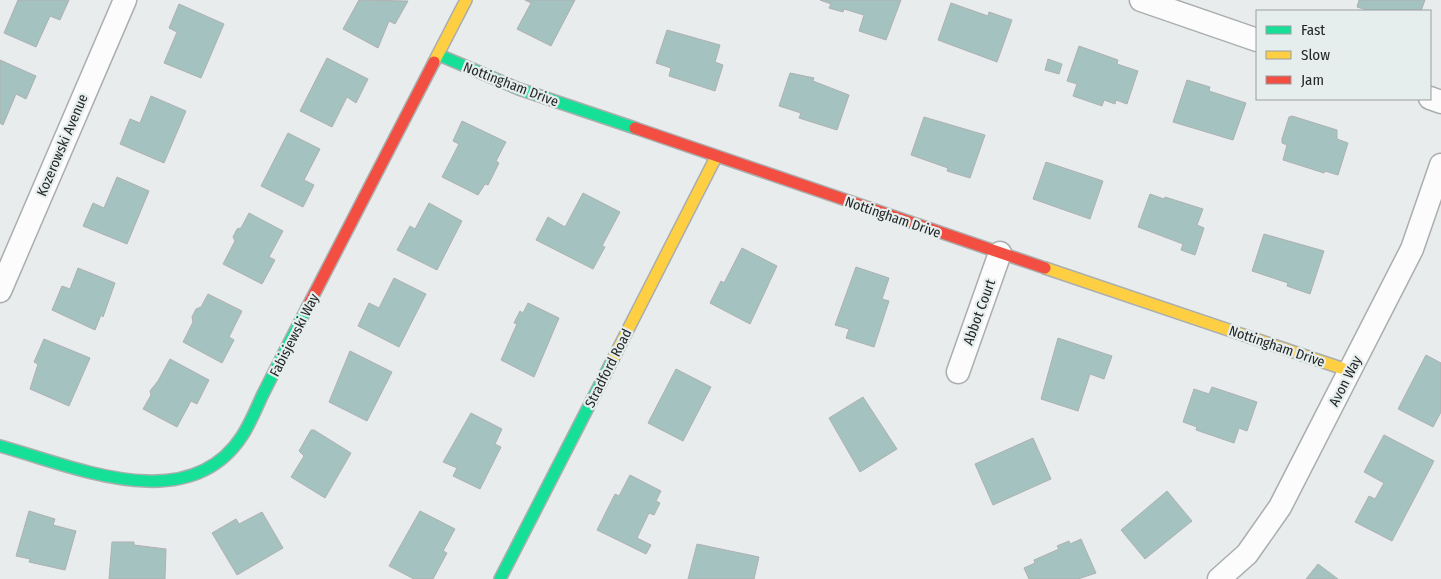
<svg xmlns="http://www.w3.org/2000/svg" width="1441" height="579" font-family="'Fira Sans Condensed',sans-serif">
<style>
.building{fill:#a4c2c0;stroke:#aeb1b1}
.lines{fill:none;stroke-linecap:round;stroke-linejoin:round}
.street-casing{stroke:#abaeae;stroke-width:25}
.fast-casing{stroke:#abaeae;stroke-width:14}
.slow-casing{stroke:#abaeae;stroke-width:14}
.jam-casing{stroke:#abaeae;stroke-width:14}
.street{stroke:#fcfcfc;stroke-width:22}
.fast{stroke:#16e098;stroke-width:11}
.slow{stroke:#ffcf43;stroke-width:11}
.jam{stroke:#f24e42;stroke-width:11}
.labels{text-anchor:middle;stroke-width:4.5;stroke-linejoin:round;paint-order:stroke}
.street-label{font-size:14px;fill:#232626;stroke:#e6eeed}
</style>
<rect width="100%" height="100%" fill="#e8ecec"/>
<!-- building -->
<g class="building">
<polygon points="18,0 69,0 60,20 50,16 36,47 4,33"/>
<polygon points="359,0 408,1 395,24 389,21 378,48 343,29"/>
<polygon points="525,0 575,0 551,46 517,29 531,3"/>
<polygon points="820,0 901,0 886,40 859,31 864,15 844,9 843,12 829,8 831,4"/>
<polygon points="1359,0 1425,0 1421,11 1370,11 1357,7"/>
<polygon points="951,3 988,16 989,12 1012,20 997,62 938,40"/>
<polygon points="179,4 224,24 201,78 164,63 177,32 169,28"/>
<polygon points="667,30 720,45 715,62 723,65 715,91 669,76 671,68 656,63"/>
<polygon points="1079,46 1118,60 1117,64 1138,71 1127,104 1116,100 1115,104 1104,100 1102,106 1073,96 1077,84 1067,81"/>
<polygon points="327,58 368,79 356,103 347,97 332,127 300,111"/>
<polygon points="1048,59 1062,64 1059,74 1045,70"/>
<polygon points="0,60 36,76 26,99 16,94 3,125 0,123"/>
<polygon points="790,73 814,78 813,81 849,95 837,130 799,118 801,113 779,106"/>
<polygon points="1187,80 1210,87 1209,91 1246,103 1233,140 1173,122"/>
<polygon points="151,96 186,111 164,163 120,144 130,119 140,123"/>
<polygon points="1292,116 1337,130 1337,139 1348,143 1338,175 1325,171 1324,173 1283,160 1287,145 1282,143 1282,139 1289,117"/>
<polygon points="924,117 985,135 970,178 947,171 948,168 911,155"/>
<polygon points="462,121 506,142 496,161 499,163 488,185 485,184 478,195 442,177 459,144 453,141"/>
<polygon points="288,133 320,149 304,180 314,185 303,207 261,186"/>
<polygon points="1046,162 1103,181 1090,219 1033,199"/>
<polygon points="117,177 149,191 127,244 83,226 93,203 104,208"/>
<polygon points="583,193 620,212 602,246 605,247 593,269 536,240 548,217 565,227"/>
<polygon points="1150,194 1164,199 1165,197 1203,209 1197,225 1204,228 1195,255 1181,250 1183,244 1138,227"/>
<polygon points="429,203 462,221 437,270 397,250 410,226 415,229"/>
<polygon points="249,213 283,231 269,257 275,260 262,284 223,264 235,241 233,237 237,229 241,228"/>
<polygon points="1264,234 1324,251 1310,294 1287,286 1288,283 1252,271"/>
<polygon points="742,248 777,266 750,324 710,303 721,281 724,283"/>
<polygon points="856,267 889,278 882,299 889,301 874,347 846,338 849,329 835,325"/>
<polygon points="78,268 115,283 103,317 101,315 95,330 52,310 62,286 70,289"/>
<polygon points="394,278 426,294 399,347 358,326 369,303 379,308"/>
<polygon points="208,294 242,311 229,337 234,340 222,363 183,342 193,322 192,317 196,309 201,307"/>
<polygon points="528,303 559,318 534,377 501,360 517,324 514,323 520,311 523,313"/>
<polygon points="1058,338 1112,356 1104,379 1090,374 1078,411 1041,399"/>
<polygon points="44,339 90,358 69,406 30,389 38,364 34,362"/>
<polygon points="350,351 392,372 367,421 329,402"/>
<polygon points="1426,355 1441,363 1441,412 1433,427 1398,409"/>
<polygon points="170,359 209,380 197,404 191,401 177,427 143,409 151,395 150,391 158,381"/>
<polygon points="676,369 711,387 683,441 648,423"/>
<polygon points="1212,387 1257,402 1247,431 1239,428 1234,443 1196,430 1197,427 1183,422 1194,389 1209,394"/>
<polygon points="863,397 897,449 860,472 829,418"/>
<polygon points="471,413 502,429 495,444 501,447 480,489 453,476 457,468 443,462"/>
<polygon points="311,430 314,430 351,453 325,498 291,477 304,456 299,451"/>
<polygon points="1384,435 1434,461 1392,541 1355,522 1369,496 1375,499 1384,483 1364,472"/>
<polygon points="1033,438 1051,479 993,505 975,464"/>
<polygon points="630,475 661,491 656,501 660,503 654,515 649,513 637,538 651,545 646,554 597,530 615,494 619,496"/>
<polygon points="1167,491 1192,521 1145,559 1121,530"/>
<polygon points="29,511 55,519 53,525 76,531 65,570 29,562 30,559 16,556"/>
<polygon points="420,511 455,529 443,551 447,553 433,579 414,579 389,566"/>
<polygon points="262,512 283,548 237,575 212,533 236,519 239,524"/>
<polygon points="1081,539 1096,573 1078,579 1029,579 1024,568 1035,563 1034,560 1059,549 1057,546 1069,541 1070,544"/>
<polygon points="112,542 134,542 134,545 166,549 165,579 109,579"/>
<polygon points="697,544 759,557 754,579 688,579"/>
<polygon points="1318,564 1338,579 1306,579"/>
</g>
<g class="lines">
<!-- street casing -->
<g class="street-casing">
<g id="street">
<polyline points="1141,0 1257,40"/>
<polyline points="1430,98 1441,102"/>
<polyline points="0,291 125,0"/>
<polyline points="958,372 1000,253"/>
<polyline points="1219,579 1247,554 1280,507 1412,249 1441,165"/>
</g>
</g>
<!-- fast casing -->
<g class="fast-casing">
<g id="fast">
<polyline points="439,55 519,89 635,128"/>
<path d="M 0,446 C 73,466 188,519 242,436 C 250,424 256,409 262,396 C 277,366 292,337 307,308"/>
<polyline points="500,579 613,359"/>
</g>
</g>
<!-- slow casing -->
<g class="slow-casing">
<g id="slow">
<polyline points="434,62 466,0"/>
<polyline points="1045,268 1350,371"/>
<polyline points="613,359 716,157"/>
</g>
</g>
<!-- jam casing -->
<g class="jam-casing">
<g id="jam">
<polyline points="635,128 1045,268"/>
<polyline points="307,308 434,62"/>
</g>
</g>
<!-- street -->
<use href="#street" class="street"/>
<!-- fast -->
<use href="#fast" class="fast"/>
<!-- slow -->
<use href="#slow" class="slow"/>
<!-- jam -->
<use href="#jam" class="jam"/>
</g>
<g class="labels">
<!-- street labels -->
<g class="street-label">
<text transform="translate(511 84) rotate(21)" y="5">Nottingham Drive</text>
<text transform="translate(62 145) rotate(-67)" y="5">Kozerowski Avenue</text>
<text transform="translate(893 217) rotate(19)" y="5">Nottingham Drive</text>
<text transform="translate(979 312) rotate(-70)" y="5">Abbot Court</text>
<text transform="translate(294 335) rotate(-63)" y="5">Fabisjewski Way</text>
<text transform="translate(1277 346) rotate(19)" y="5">Nottingham Drive</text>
<text transform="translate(608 368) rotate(-63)" y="5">Stradford Road</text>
<text transform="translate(1345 381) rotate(-63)" y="5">Avon Way</text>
</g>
</g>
<!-- legend -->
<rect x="1256" y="10" width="175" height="90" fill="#e6eeed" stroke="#989e9d"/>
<rect x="1266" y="26" width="25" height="8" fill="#16e098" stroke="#989e9d"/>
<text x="1301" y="35" font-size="15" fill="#232626">Fast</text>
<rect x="1266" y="51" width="25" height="8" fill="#ffcf43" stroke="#989e9d"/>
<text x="1301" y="60" font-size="15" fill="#232626">Slow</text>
<rect x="1266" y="76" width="25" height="8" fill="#f24e42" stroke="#989e9d"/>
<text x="1301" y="85" font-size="15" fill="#232626">Jam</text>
</svg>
